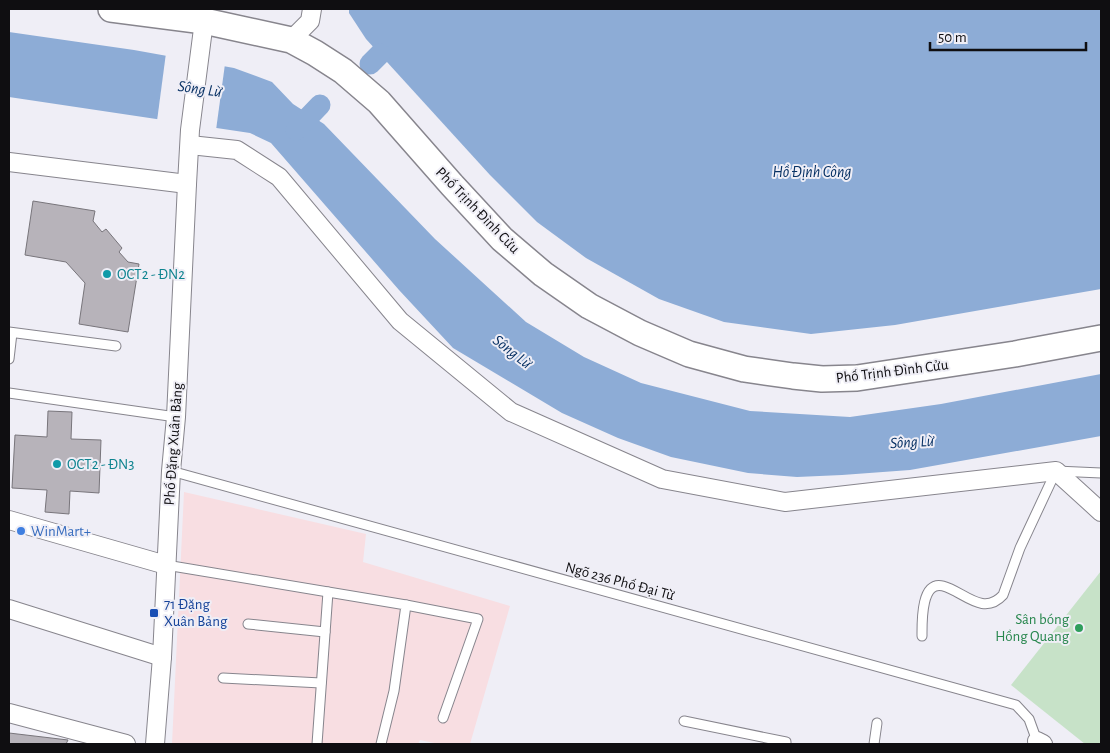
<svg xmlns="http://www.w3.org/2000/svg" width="1110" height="753" font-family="'Alegreya Sans',sans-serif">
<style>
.industrial{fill:#f8dee2}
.green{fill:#c7e2c8}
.water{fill:#8dacd6}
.pier{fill:#efeef6}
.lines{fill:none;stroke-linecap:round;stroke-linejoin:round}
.canal{stroke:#8dacd6;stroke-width:21}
.building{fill:#b7b3ba;stroke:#78757b}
.lane-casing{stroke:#87858d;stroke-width:11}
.street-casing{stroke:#87858d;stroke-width:20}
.secondary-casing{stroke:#87858d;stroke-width:28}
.lane{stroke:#fff;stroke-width:9}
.street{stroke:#fff;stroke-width:18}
.secondary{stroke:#fff;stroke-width:25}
.culture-dot{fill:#0f9aa8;stroke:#efeef6;stroke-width:2}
.shop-dot{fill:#3f7fe0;stroke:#efeef6;stroke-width:2}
.transit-dot{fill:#1a4fb4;stroke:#efeef6;stroke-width:2}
.leisure-dot{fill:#2e9e5b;stroke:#efeef6;stroke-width:2}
.labels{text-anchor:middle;stroke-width:4;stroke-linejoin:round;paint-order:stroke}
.street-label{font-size:15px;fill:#0f0e11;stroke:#efeef6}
.culture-label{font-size:15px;fill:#0d838f;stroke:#efeef6;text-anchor:start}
.shop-label{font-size:15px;fill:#366cbe;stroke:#efeef6;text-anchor:start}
.transit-label{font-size:15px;fill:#164399;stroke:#efeef6;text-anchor:start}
.leisure-label{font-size:15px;fill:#27864d;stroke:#efeef6;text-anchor:end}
.water-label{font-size:16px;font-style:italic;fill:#073164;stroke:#efeef6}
</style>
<rect width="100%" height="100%" fill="#efeef6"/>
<!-- industrial -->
<polygon class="industrial" points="184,492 366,534 363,562 510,606 470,744 439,744 420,740 418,744 172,744"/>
<!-- green -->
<polygon class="green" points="1101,571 1101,744 1085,744 1011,685"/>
<!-- water -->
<g class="water">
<polygon points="349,9 1101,9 1101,289 895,325 811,334 724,322 659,299 586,258 537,222 490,175 366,39 349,13"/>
<polygon points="9,32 134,50 234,68 272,82 293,104 324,124 435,239 526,322 584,357 641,383 750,411 850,417 941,404 1101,374 1101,436 910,470 842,475 797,477 748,473 671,457 618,438 562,413 453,348 399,290 271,143 250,133 9,97"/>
</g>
<!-- pier -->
<polygon class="pier" points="166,53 225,64 216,130 157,121"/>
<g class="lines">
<!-- canal -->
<g class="canal">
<polyline points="370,64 380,54"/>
<polyline points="296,130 320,105"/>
</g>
</g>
<!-- building -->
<g class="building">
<polygon points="33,201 95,211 93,221 102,232 106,229 122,248 119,252 128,262 139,264 128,332 79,324 85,283 66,262 25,255"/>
<polygon points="48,411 72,412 71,439 101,440 99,493 70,491 69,514 45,512 47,490 12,488 15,435 47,437"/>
<polygon points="9,733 68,740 66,744 9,744"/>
</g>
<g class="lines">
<!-- lane casing -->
<g class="lane-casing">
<g id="lane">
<polyline points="9,332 116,346"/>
<polyline points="9,359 12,333"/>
<polyline points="9,393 176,417"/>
<polyline points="171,471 1016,705 1029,719 1037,741 1036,743"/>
<polyline points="166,565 406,605 394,691 381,744"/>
<polyline points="406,605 478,619 443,718"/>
<polyline points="248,624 325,632"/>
<path d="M 922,636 C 922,622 921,580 943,586 C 963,591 983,617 1003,595 L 1020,548 L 1056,471 L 1101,473"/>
<polyline points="223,678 321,683"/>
<polyline points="684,721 786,742 786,744"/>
<polyline points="317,744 328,592"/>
<polyline points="874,744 877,723"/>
</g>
</g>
<!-- street casing -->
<g class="street-casing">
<g id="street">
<polyline points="291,40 310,21 312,9"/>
<polyline points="190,145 237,150 279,177 400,321 511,412 662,479 785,502 1056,471 1101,512"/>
<polyline points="9,162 187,184"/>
<polyline points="9,520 166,565"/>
<polyline points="9,609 162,657"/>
<polyline points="9,713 126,744"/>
<polyline points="1037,741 1043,744"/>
<polyline points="155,744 162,657 171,471 176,417 187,184 190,130 204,21"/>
</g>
</g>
<!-- secondary casing -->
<g class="secondary-casing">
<polyline id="secondary" points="111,9 204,21 291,40 315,53 343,71 379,102 452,185 502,239 543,274 589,306 640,333 689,354 744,369 793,376 822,379 857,378 1015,354 1101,338"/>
</g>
<!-- lane -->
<use href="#lane" class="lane"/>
<!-- street -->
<use href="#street" class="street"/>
<!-- secondary -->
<use href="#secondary" class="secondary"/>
</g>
<!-- markers -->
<g class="culture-dot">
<circle cx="107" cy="274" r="5"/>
<circle cx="57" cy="464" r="5"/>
</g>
<circle class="shop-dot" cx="21" cy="531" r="5"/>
<rect class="transit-dot" x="149" y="608" width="10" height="10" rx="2.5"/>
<circle class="leisure-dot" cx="1079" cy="628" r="5"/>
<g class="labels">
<!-- street labels -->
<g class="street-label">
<text transform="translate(478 210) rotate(46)" y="5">Phố Trịnh Đình Cửu</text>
<text transform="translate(892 371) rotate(-7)" y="5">Phố Trịnh Đình Cửu</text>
<text transform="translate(173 444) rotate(-86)" y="5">Phố Đặng Xuân Bảng</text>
<text transform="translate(620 581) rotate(15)" y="5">Ngõ 236 Phố Đại Từ</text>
</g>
<!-- culture labels -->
<g class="culture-label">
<text x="117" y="279">OCT2 - ĐN2</text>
<text x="67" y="469">OCT2 - ĐN3</text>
</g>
<!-- shop labels -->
<g class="shop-label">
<text x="31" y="536">WinMart+</text>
</g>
<!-- transit labels -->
<g class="transit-label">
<text x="164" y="609">71 Đặng<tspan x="164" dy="17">Xuân Bảng</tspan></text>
</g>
<!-- leisure labels -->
<g class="leisure-label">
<text x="1069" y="624">Sân bóng<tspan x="1069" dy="17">Hồng Quang</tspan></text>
</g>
<!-- water labels -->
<g class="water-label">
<text transform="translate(200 88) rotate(8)" y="6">Sông Lừ</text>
<text x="812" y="177">Hồ Định Công</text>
<text transform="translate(513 351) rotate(38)" y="6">Sông Lừ</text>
<text transform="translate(912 441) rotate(-3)" y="6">Sông Lừ</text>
</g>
</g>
<!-- border -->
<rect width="1110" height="753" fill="none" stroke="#0f0e11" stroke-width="20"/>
<!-- scale -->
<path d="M930 42v8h156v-8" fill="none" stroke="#0f0e11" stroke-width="2.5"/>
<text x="938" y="42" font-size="15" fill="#0f0e11" stroke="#efeef6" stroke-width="4" paint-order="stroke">50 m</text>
</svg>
